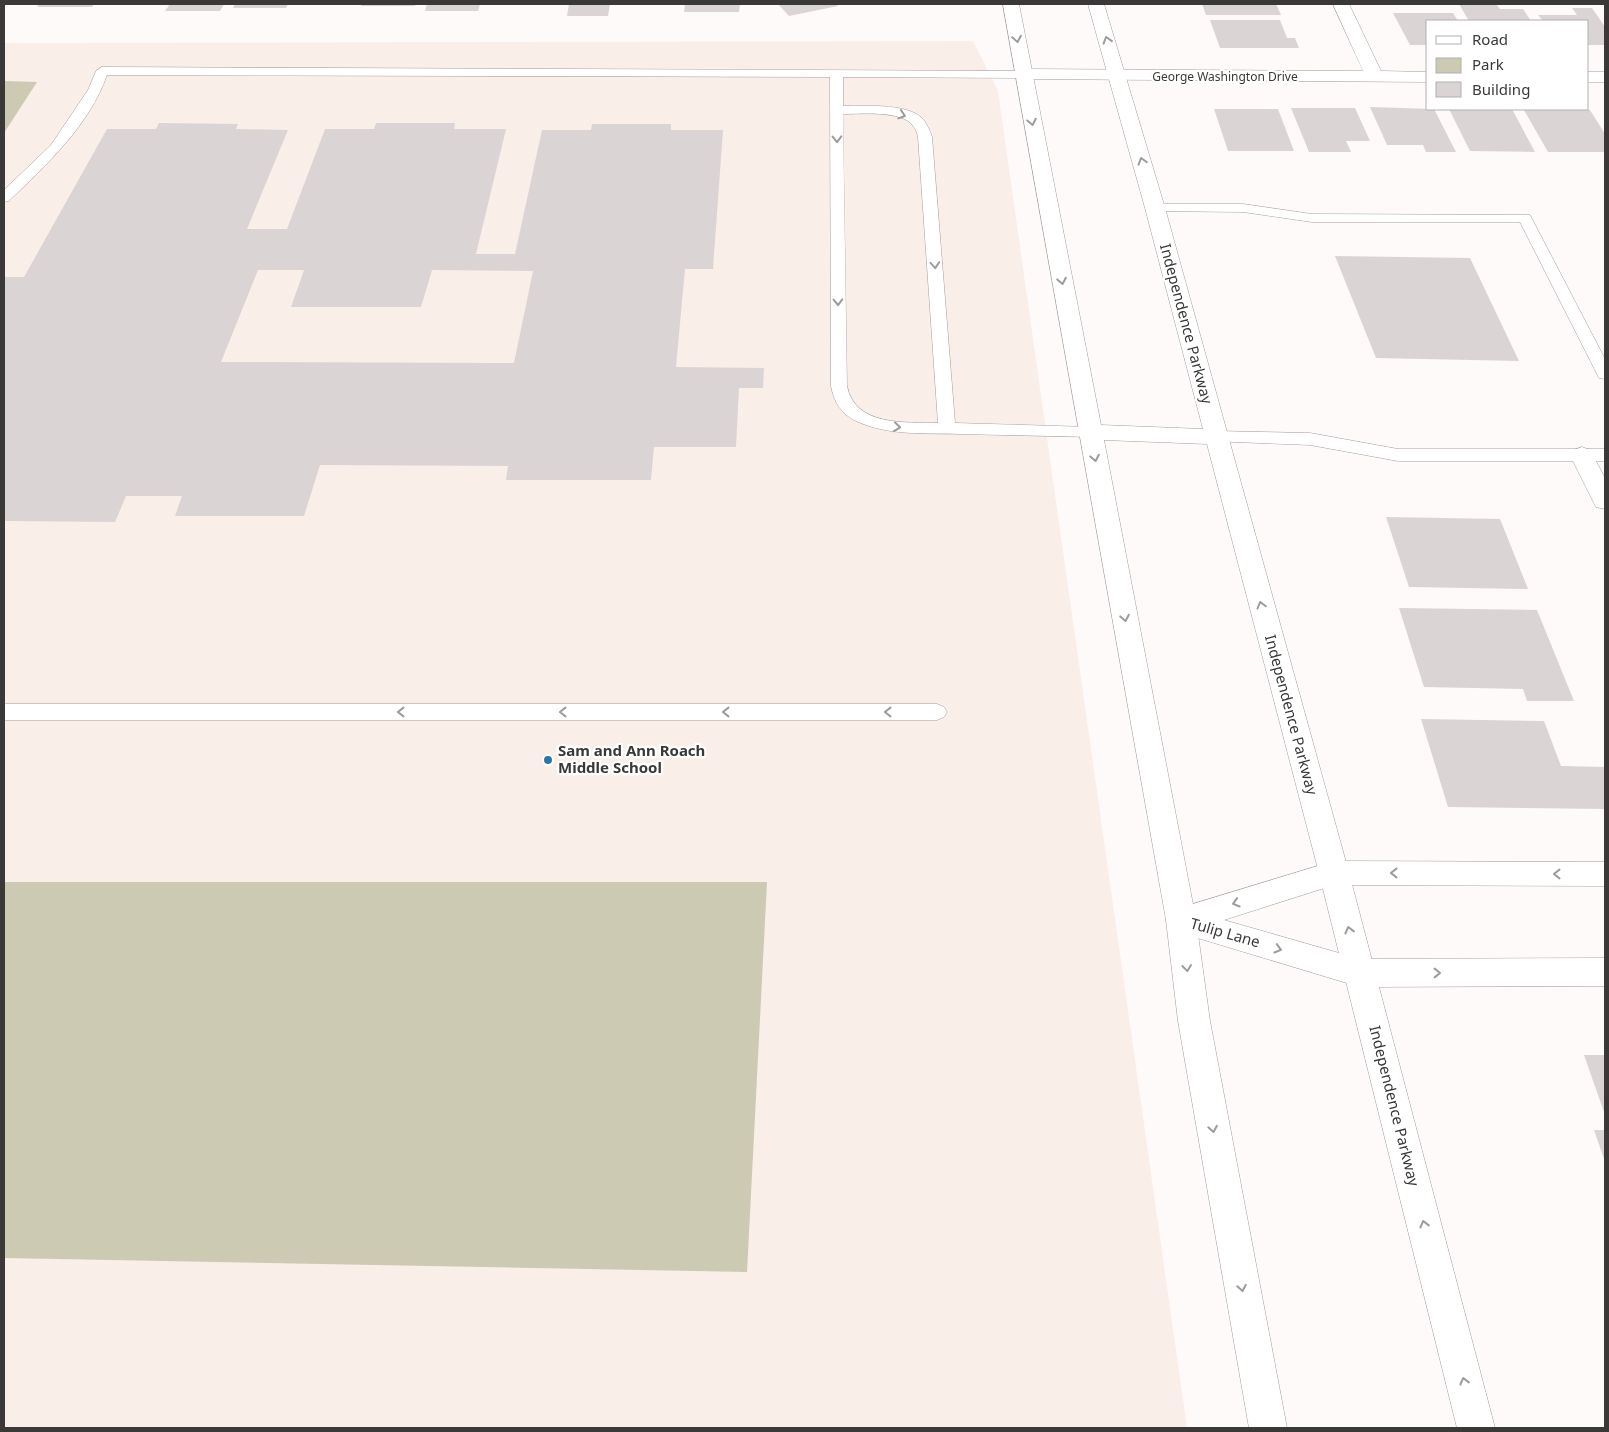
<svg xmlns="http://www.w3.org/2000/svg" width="1609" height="1432" font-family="'Noto Sans',sans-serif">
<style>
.built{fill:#faeee9}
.green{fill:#cccab2}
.building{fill:#dbd4d5;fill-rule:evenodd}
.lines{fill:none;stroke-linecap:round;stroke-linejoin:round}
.service-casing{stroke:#a39d9b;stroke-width:1}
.minor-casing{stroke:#a39d9b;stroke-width:1}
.secondary-casing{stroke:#a39d9b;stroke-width:1}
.service{fill:#fff;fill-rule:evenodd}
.minor{fill:#fff;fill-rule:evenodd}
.secondary{fill:#fff;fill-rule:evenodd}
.oneway{stroke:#9d9c9c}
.poi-dot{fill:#2b76a9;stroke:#fff;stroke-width:2}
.labels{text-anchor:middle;stroke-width:4.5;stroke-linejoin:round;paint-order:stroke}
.far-street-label{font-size:12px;fill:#3b3938;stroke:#fff}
.street-label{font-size:15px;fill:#3b3938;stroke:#fff}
.poi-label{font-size:15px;font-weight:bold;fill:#3b3938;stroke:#fff;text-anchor:start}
</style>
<rect width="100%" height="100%" fill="#fefaf9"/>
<!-- built -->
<polygon class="built" points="973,41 998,91 1187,1428 4,1428 4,43"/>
<!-- green -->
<g class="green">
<polygon points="4,81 37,82 4,133"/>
<polygon points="4,882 767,882 747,1272 4,1258"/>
</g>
<!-- building -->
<g class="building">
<polygon points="39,4 94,4 92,7 37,7"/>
<polygon points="170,4 224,4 220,11 165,11"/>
<polygon points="235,4 288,4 286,8 233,8"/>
<polygon points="362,4 416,4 415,6 361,6"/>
<polygon points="427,4 480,4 478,11 425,11"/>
<polygon points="569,4 610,4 608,16 567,16"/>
<polygon points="685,4 740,4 739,12 684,12"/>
<polygon points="778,4 836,4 838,6 789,16"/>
<polygon points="1202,4 1276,4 1281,15 1206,15"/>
<polygon points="1459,4 1496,4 1500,9 1523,9 1531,21 1469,21"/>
<polygon points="1572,8 1592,8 1605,27 1605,45 1588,45 1588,21 1543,21 1538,15 1577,15"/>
<polygon points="1393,13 1453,13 1458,21 1428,21 1428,45 1410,45"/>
<polygon points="1210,20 1280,20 1287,38 1295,38 1299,48 1220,48"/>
<polygon points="1370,107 1434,109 1456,152 1426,152 1423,145 1387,145"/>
<polygon points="1291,108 1355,108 1370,141 1346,141 1351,152 1309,152"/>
<polygon points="1214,109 1278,109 1294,151 1228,151"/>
<polygon points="1449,109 1512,109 1535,152 1470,151"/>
<polygon points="1524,110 1590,110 1605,134 1605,152 1548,152"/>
<path d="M 159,123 L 238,124 L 236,129 L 288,130 L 247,229 L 287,229 L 325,129 L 374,129 L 376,123 L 455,123 L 454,129 L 506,129 L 476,254 L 515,254 L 542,130 L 591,130 L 592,124 L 671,124 L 671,130 L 723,130 L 713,269 L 685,269 L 676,367 L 764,368 L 763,388 L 739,388 L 736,447 L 654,447 L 651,480 L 506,480 L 508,466 L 320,465 L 304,516 L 175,516 L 182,496 L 126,496 L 115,522 L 4,521 L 4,277 L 24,277 L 107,129 L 156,129 ZM 258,270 L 304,270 L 291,307 L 421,307 L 432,270 L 533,271 L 514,363 L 221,362 Z"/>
<polygon points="1335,256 1470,258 1519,361 1376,358"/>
<polygon points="1386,517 1500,519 1528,589 1409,587"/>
<polygon points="1399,608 1537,610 1574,701 1527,701 1523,689 1424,687"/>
<polygon points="1421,719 1544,721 1561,766 1605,767 1605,809 1448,807"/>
<polygon points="1584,1055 1605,1055 1605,1115"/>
<polygon points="1594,1130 1605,1130 1605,1162"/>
</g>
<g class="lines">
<!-- service casing -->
<g class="service-casing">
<g id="service">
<path d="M 102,67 L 1028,71 L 1030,74 L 1028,77 L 1023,78 L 843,77 L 843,106 C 864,106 908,103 923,119 C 927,124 930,131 932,137 L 955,423 L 1090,427 L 1096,428 L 1098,432 L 1096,436 L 1090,437 C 1047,436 1004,435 961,434 C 927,433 888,436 856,421 C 841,414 834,402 831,386 L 830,77 L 107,75 C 89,126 47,164 9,201 L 4,202 L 4,190 L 51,145 L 88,90 L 96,71 ZM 843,114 C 860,114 903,110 913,126 C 916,129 917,133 918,137 L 938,423 C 906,422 855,427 847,386 Z"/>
<polygon points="1155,204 1243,204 1312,214 1530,215 1605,359 1605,379 1599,378 1597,374 1520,222 1312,222 1243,212 1150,211 1148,208 1150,205"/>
<polygon points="1215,431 1310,433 1398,449 1605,449 1605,461 1398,461 1310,445 1209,441 1207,437 1209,433"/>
<polygon points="4,704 937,704 944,707 947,712 944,717 937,720 4,720"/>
</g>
</g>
<!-- minor casing -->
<g class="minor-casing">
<g id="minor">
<polygon points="1333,4 1349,4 1381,71 1428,72 1428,82 1023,79 1017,78 1014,74 1017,70 1023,69 1363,71"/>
<rect x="1588" y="72" width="17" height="10"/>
<polygon points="1582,447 1590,450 1605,478 1605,509 1596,507 1570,455 1574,450"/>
<polygon points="1334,861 1605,862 1605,886 1334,885 1224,920 1360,959 1605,958 1605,986 1360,987 1181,933 1170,929 1166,920 1170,911"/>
</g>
</g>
<!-- secondary casing -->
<g class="secondary-casing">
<polygon id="secondary" points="1003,4 1019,4 1101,425 1203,429 1145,208 1088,4 1104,4 1165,208 1349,873 1495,1428 1457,1428 1319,873 1207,444 1104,440 1196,920 1210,1021 1287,1428 1249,1428 1178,1021 1166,920"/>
</g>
<!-- service -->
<use href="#service" class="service"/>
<!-- minor -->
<use href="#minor" class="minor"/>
<!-- secondary -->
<use href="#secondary" class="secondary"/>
</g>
<!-- one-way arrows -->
<defs><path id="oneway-chevron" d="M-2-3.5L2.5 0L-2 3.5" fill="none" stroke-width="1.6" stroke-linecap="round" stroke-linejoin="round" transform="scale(1.25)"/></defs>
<g class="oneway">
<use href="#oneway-chevron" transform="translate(1017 39) rotate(80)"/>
<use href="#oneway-chevron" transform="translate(1107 40) rotate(-107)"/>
<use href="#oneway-chevron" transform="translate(902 115) rotate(18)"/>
<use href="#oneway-chevron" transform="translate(1032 122) rotate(79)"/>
<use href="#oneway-chevron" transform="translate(837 139) rotate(89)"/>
<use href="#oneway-chevron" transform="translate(1142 161) rotate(-106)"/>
<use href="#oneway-chevron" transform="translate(935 265) rotate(86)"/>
<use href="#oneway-chevron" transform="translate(1062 281) rotate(79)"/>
<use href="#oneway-chevron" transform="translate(838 302) rotate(89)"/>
<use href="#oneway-chevron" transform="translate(897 427) rotate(6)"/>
<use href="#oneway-chevron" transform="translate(1095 458) rotate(79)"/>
<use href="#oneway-chevron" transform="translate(1261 605) rotate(-105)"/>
<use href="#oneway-chevron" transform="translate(1125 618) rotate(79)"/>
<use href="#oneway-chevron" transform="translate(401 712) rotate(180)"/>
<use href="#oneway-chevron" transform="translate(563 712) rotate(180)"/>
<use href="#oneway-chevron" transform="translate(726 712) rotate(180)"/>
<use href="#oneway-chevron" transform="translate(888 712) rotate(180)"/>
<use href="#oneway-chevron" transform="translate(1394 873) rotate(180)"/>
<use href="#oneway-chevron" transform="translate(1557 874) rotate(-180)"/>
<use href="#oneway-chevron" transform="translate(1236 903) rotate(163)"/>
<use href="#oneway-chevron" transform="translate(1349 930) rotate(-104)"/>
<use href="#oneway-chevron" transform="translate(1278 949) rotate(16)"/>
<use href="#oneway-chevron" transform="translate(1187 968) rotate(83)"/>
<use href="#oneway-chevron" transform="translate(1437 973)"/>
<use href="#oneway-chevron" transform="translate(1213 1129) rotate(80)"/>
<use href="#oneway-chevron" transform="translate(1424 1224) rotate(-104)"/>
<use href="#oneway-chevron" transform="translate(1242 1288) rotate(80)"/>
<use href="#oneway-chevron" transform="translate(1464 1381) rotate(-104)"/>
</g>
<!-- markers -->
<circle class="poi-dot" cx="548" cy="760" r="5"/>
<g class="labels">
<!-- far-street labels -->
<g class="far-street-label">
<text x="1225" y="81">George Washington Drive</text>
</g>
<!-- street labels -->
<g class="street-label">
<text transform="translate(1186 324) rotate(75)" y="5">Independence Parkway</text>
<text transform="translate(1291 715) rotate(75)" y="5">Independence Parkway</text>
<text transform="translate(1225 933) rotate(16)" y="5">Tulip Lane</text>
<text transform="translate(1394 1106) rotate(76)" y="5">Independence Parkway</text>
</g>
<!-- poi labels -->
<g class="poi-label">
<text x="558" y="756">Sam and Ann Roach<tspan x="558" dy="17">Middle School</tspan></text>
</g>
</g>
<!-- border -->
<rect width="1609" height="1432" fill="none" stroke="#3b3938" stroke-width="10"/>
<!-- legend -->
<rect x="1426" y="20" width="162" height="90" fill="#ffffff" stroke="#b1b0af"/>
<rect x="1436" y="36" width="25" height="8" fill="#ffffff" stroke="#b1b0af"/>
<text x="1472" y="45" font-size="15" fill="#3b3938">Road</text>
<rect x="1436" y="58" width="25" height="15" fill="#cccab2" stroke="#b1b0af"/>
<text x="1472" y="70" font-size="15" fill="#3b3938">Park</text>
<rect x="1436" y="82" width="25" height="15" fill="#dbd4d5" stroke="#b1b0af"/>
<text x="1472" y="95" font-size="15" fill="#3b3938">Building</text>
</svg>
